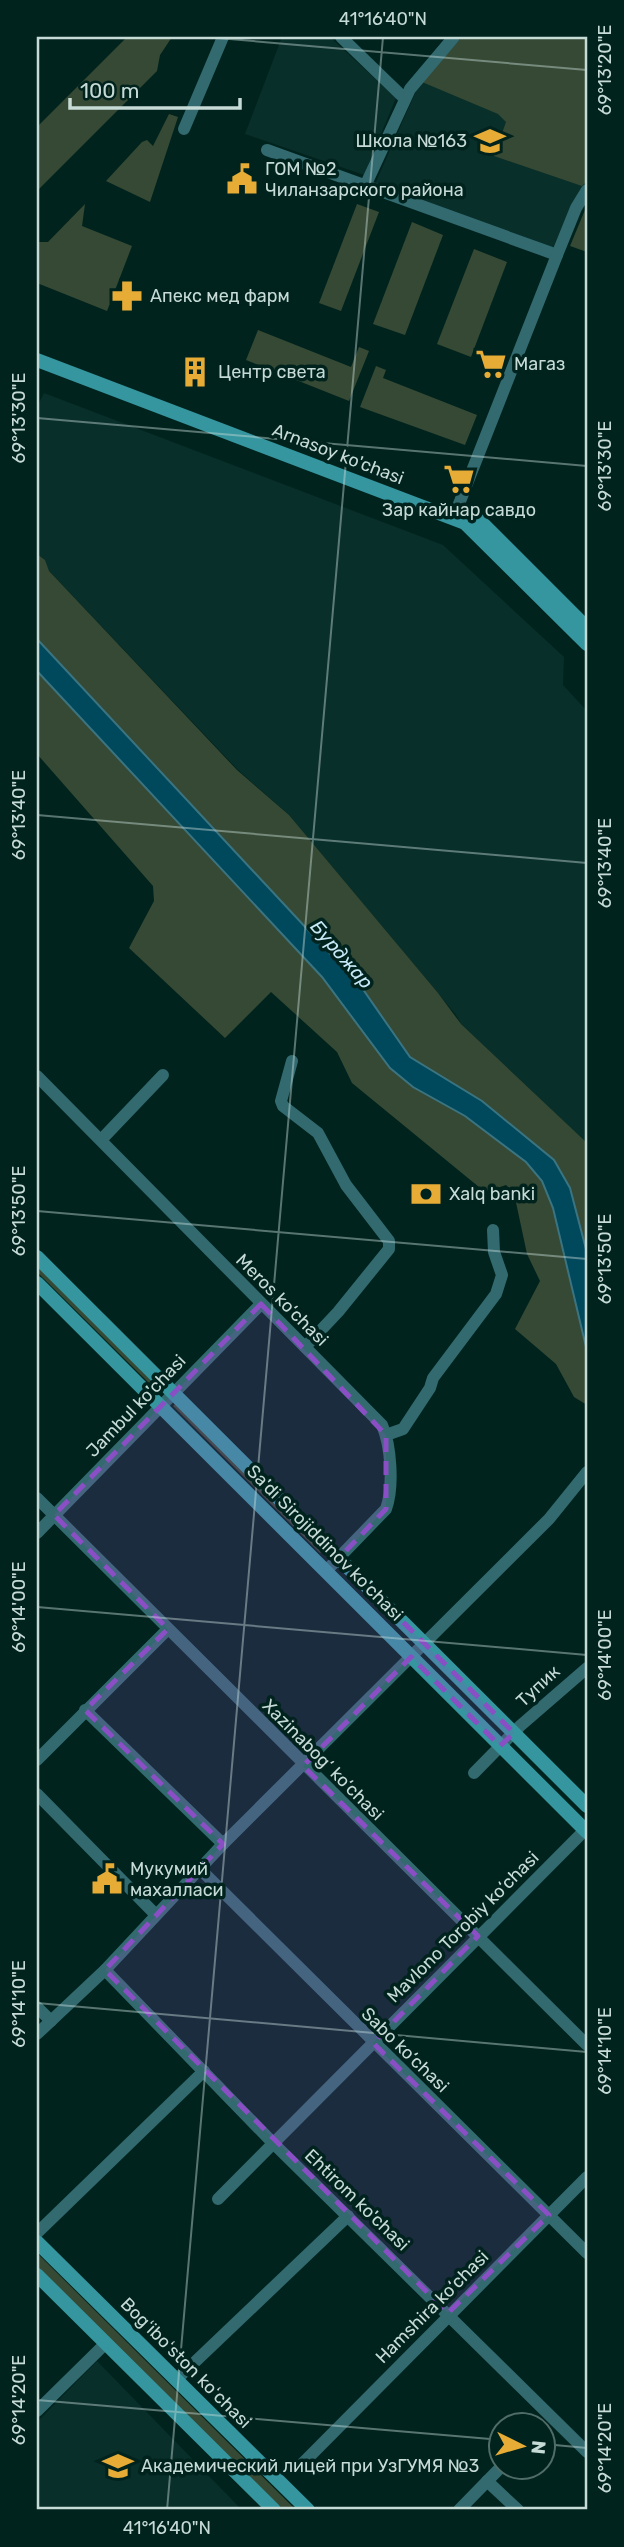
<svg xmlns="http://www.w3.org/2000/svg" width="624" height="2547" font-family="Rubik,sans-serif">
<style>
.built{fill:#092f2a}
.green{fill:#364934}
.water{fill:#00485c;stroke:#3b7481;stroke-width:2}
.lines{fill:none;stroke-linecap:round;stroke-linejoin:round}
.street{stroke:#326a6f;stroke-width:12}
.secondary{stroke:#35969f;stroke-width:14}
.marked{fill:#8a4fc4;fill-opacity:0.2;stroke:#8a4fc4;stroke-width:5;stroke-dasharray:14 9;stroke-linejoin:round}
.ticks{fill:none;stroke:#c6dad6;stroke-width:2;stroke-opacity:0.45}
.labels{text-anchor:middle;stroke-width:7;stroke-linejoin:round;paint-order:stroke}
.poi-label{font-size:18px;fill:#c6dad6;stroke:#00231e;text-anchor:start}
.street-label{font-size:18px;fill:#c6dad6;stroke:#00231e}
.water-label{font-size:19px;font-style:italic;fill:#c8eaf8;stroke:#00231e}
.neatline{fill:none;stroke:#c6dad6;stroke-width:2.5}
.ticks-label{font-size:18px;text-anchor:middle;fill:#c6dad6}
</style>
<rect width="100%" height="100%" fill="#00231e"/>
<!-- built -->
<g class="built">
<polygon points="282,37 330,37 396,98 364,175 245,134"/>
<polygon points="462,37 587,37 587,181 571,206 552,250 375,184 416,91"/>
<polygon points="44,393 443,545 564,657 563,685 587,711 587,1144 461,1024 456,1015 289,815 238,770 48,570 45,560 37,554 37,407"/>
<polygon points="97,2361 242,2510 37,2510 37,2422"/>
</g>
<!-- green -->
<g class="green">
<polygon points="127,37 172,37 160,55 157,71 37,191 37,127"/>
<polygon points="462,37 587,37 587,181 582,186 494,156 506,122 498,114 422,82"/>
<polygon points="169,114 178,117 150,202 106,181 142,142 147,140 153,146"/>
<polygon points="85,204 82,226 132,246 107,311 37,283 37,242 48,242"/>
<polygon points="357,204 379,212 341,311 319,303"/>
<polygon points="587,205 587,252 570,246"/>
<polygon points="412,222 443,235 405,335 373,324"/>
<polygon points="474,249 507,262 471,357 437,344"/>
<polygon points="258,330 351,367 359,347 369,351 349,401 246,360"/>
<polygon points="376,366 386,370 383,378 477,415 465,445 360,407"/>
<polygon points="37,554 45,560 49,571 237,770 289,815 438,993 461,1024 587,1143 587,1405 574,1397 556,1364 515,1329 540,1281 527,1254 514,1193 506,1185 485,1192 352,1083 337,1052 271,992 225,1038 129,948 154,901 153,886 37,754"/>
<polygon points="37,1264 156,1383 152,1386 37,1272"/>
<polygon points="177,1402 324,1549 320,1553 173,1406"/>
<polygon points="37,2253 296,2510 283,2510 37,2267"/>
</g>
<!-- water -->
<polygon class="water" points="37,639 362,988 410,1057 482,1101 554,1160 570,1188 587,1253 587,1351 553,1208 542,1181 526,1162 465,1116 413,1087 390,1068 322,977 37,671"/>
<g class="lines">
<!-- street -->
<g class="street">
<polyline points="341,37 404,98"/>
<polyline points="184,129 223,37"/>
<polyline points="267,150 557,255"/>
<polyline points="366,184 410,89 454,37"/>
<polyline points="457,509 557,255 576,208 587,190"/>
<polyline points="292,1061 281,1101 283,1106 318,1133 346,1185 389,1241 389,1249 338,1312 305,1347"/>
<path d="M 37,1076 L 382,1425 C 391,1445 394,1487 386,1509 L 326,1571"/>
<polyline points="101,1140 163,1075"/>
<polyline points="386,1435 403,1429 430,1388 433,1378 496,1294 502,1275 494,1252 493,1230"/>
<polyline points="37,1498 587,2045"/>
<polyline points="37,1533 261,1304"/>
<polyline points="85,1710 223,1844"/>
<polyline points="37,1760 168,1629"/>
<polyline points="474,1773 520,1726 587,1668"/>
<polyline points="37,1794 156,1915"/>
<polyline points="200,1869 587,2253"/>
<polyline points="105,1970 272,2142 587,2452"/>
<polyline points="37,2007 51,2021"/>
<polyline points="37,2034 105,1970 223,1844 549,1519 587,1472"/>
<polyline points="218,2199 587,1828"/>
<polyline points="37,2233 204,2071"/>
<polyline points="176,2380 348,2216"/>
<polyline points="37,2411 106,2343"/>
<polyline points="303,2463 587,2177"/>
<polyline points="487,2481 518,2510"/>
<polyline points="459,2510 502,2466"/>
</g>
<!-- secondary -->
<g class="secondary">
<polyline points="37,360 465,523 587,644"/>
<polyline points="461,511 480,521 587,628"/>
<polyline points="37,1257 587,1806"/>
<polyline points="37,1283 587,1832"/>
<polyline points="37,2242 308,2510"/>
<polyline points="37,2275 274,2510"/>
</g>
</g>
<!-- marked area -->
<path class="marked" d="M 261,1304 L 386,1435 L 386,1509 L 339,1558 L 514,1733 L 500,1746 L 411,1657 L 303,1766 L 478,1936 L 373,2043 L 549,2215 L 448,2313 L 105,1970 L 223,1844 L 85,1710 L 168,1629 L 54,1515 Z"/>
<!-- ticks -->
<path class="ticks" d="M 206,37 L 587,70M 37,418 L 587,466M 37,815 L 587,863M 37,1211 L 587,1259M 37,1607 L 587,1655M 37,2003 L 587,2052M 37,2400 L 502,2440M 544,2444 L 587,2448M 167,2510 L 383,37"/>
<!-- icons -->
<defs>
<g id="school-bare" transform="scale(2.415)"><path d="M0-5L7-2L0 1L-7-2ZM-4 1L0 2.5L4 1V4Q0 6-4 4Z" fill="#e6ac36" stroke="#00231e" stroke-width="2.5" paint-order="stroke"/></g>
<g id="civic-bare" transform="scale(2.415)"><path d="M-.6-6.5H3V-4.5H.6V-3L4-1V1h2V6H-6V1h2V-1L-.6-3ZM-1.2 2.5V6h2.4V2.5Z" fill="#e6ac36" stroke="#00231e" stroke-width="2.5" paint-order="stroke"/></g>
<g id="pharmacy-bare" transform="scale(2.415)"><path d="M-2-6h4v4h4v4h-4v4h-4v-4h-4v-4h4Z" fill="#e6ac36" stroke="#00231e" stroke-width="2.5" paint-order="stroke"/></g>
<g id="supermarket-bare" transform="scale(2.415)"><path d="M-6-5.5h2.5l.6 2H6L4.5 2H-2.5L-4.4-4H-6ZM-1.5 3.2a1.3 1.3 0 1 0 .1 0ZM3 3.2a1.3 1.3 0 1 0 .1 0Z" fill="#e6ac36" stroke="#00231e" stroke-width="2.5" paint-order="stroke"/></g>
<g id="building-bare" transform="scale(2.415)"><path d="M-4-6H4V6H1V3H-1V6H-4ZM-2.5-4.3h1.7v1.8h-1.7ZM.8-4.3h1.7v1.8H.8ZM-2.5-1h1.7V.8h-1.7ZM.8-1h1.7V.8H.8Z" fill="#e6ac36" stroke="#00231e" stroke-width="2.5" paint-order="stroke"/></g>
<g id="bank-bare" transform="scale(2.415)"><path d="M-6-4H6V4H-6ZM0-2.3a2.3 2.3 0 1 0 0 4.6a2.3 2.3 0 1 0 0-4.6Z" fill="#e6ac36" stroke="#00231e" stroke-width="2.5" paint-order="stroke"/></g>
<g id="university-bare" transform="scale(2.415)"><path d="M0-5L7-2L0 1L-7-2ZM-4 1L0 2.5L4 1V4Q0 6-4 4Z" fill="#e6ac36" stroke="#00231e" stroke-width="2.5" paint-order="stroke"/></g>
</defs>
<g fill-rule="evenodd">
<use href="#school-bare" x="490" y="141"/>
<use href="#civic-bare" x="242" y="179"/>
<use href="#pharmacy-bare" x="127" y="296"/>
<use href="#supermarket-bare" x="491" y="364"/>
<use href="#building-bare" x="195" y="372"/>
<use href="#supermarket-bare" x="459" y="479"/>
<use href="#bank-bare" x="426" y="1194"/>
<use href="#civic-bare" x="107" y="1879"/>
<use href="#university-bare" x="118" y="2466"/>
</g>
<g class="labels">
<!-- poi labels -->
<g class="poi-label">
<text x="467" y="147" text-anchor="end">Школа №163</text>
<text x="265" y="175">ГОМ №2<tspan x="265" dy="21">Чиланзарского района</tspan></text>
<text x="150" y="302">Апекс мед фарм</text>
<text x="514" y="370">Магаз</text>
<text x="218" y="378">Центр света</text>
<text x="459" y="516" text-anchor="middle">Зар кайнар савдо</text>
<text x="449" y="1200">Xalq banki</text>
<text x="130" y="1875">Мукумий<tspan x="130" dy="21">махалласи</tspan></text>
<text x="141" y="2472">Академический лицей при УзГУМЯ №3</text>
</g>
<!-- street labels -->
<g class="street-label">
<text transform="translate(338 454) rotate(21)" y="6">Arnasoy ko'chasi</text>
<text transform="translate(282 1300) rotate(45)" y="6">Meros ko‘chasi</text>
<text transform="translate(136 1406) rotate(-46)" y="6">Jambul ko'chasi</text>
<text transform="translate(325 1543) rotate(45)" y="6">Sa'di Sirojiddinov ko'chasi</text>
<text transform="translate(538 1686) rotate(-43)" y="6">Тупик</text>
<text transform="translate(323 1760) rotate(45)" y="6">Xazinabog‘ ko‘chasi</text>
<text transform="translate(463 1927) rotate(-45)" y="6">Mavlono Torobiy ko‘chasi</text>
<text transform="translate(405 2050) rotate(44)" y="6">Sabo ko‘chasi</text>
<text transform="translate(357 2200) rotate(44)" y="6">Ehtirom ko'chasi</text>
<text transform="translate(432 2307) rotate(-45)" y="6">Hamshira ko‘chasi</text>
<text transform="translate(186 2363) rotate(45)" y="6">Bogʻiboʻston koʻchasi</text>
</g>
<!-- water labels -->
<g class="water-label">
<text transform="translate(342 954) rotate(49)" y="7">Бурджар</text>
</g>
</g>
<!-- border -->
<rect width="624" height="2547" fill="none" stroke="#00231e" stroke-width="77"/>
<!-- north arrow -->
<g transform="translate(522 2446) rotate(95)"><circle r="33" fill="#00231e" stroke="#4f6c68" stroke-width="2"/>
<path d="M0-5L12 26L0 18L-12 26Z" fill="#e6ac36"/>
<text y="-10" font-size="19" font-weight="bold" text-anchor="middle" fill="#c6dad6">N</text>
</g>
<!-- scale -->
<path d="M70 98v10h170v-10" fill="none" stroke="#c6dad6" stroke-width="3.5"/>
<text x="80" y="98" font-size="21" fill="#c6dad6" stroke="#00231e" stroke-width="5" paint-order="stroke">100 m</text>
<rect x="38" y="38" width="548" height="2470" class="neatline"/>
<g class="ticks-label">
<text x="383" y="25">41°16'40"N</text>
<text transform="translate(605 70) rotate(-90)" y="6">69°13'20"E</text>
<text transform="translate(19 418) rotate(-90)" y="6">69°13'30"E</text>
<text transform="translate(605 466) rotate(-90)" y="6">69°13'30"E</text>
<text transform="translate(19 815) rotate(-90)" y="6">69°13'40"E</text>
<text transform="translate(605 863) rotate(-90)" y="6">69°13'40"E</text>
<text transform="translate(19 1211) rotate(-90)" y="6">69°13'50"E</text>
<text transform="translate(605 1259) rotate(-90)" y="6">69°13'50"E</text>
<text transform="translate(19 1607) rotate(-90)" y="6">69°14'00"E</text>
<text transform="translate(605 1655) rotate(-90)" y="6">69°14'00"E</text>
<text transform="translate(19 2004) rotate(-90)" y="6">69°14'10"E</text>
<text transform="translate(605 2051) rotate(-90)" y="6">69°14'10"E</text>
<text transform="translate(19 2400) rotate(-90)" y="6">69°14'20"E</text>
<text transform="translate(605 2448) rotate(-90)" y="6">69°14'20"E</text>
<text x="167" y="2534">41°16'40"N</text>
</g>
</svg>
